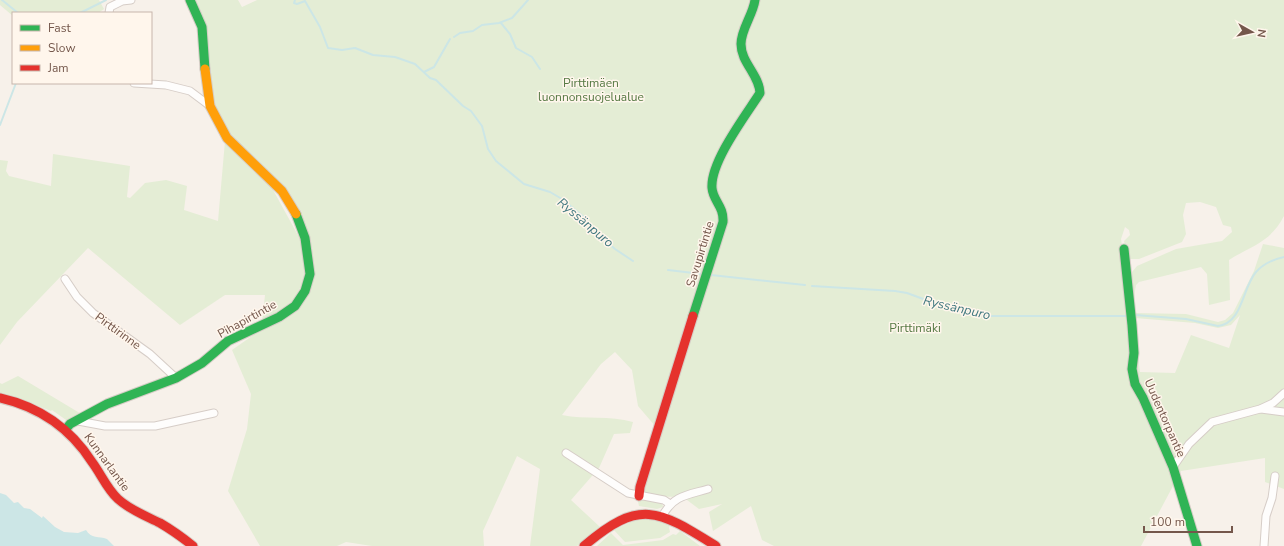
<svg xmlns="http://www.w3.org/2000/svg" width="1284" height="546" font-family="'Nunito Sans',sans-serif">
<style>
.green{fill:#e4edd5}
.water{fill:#cce6e6}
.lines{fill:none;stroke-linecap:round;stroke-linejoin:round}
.stream{stroke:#cce6e6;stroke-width:2}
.street-casing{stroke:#d6cdc7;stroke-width:9}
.fast-casing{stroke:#d6cdc6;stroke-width:11}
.slow-casing{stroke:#d6cdc6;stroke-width:11}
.jam-casing{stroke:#d6cdc6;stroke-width:11}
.street{stroke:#fefdfc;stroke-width:7}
.fast{stroke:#30b455;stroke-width:9}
.slow{stroke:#ff9f0a;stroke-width:9}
.jam{stroke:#e5322d;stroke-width:9}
.labels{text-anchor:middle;stroke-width:3;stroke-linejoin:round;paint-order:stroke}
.park-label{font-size:12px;fill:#567943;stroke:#fff6ec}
.street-label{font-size:12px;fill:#74574b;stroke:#fff6ec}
.water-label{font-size:13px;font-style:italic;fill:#427980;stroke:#fff6ec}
</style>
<rect width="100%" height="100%" fill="#f7f1ea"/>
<!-- green -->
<g class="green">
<polygon points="0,0 99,0 104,9 98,13 13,13 13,16 0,5"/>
<path d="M 192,0 L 238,0 L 242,7 L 257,0 L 1284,0 L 1284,216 C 1270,243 1252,245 1229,260 L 1230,300 L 1209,305 L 1207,274 L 1201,267 L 1139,282 L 1136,285 L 1134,297 L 1131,279 L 1132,272 L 1137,266 L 1176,249 L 1222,241 L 1232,232 L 1231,227 L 1223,225 L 1216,207 L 1200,202 L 1186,203 L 1183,215 L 1186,234 L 1182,242 L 1139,259 L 1130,259 L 1127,254 L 1124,241 L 1130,235 L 1129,230 L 1125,227 L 1121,239 L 1140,372 L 1175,373 L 1191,335 L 1229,348 L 1240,315 L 1231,325 L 1218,328 L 1195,323 L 1135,318 L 1134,313 L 1186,314 L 1218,322 L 1225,320 L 1233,313 L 1254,271 L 1263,244 L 1284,248 L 1284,489 L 1265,482 L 1265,458 L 1181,471 L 1141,546 L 774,546 L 762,540 L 751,506 L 713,531 L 709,512 L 722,504 L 699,509 L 683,497 L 636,496 L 656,427 L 638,406 L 632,370 L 615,352 L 601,364 L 562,415 C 585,420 610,415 633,422 L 630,433 L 614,434 L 599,468 L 571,500 L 600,527 L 577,546 L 530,546 L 540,469 L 517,456 L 483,531 L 484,546 L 372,546 L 346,542 L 337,546 L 260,546 L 228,491 L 247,429 L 251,394 L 232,350 L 262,329 L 307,292 L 301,216 L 231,136 L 214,103 Z"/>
<polygon points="225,141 272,188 300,239 306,275 293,303 262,322 265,295 225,295 180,325 88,248 17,322 0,345 0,160 8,161 6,171 9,176 51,186 53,154 130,166 127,197 130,198 145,183 166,180 187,186 184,210 218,221"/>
<polygon points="18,376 83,415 69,422 52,410 51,411 25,401 0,395 0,383 2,384"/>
<polygon points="637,497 662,503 663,507 657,509 639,506"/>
<polygon points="645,519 664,522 670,525 669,528 670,532 660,538 625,542 614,530 633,521"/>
<polygon points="680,531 700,546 597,546 611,533 623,545 663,540 673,534 676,535"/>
</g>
<!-- water -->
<path class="water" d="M 0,493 L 6,495 L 14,503 L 18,502 L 24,508 L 30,509 L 42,518 L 43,516 L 55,527 L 64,532 L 78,533 L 86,530 C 91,539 99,536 107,539 L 114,546 L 0,546 Z"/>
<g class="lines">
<!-- stream -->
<g class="stream">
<polyline points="2,0 18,13"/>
<polyline points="295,0 294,3 297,4 305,1 320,27 328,48 342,50 355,48 373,55 395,57 415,64 430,78 436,80 463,106 471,111 482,126 488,149 496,161 524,184 550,192 562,199 584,217 600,236 615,249 633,261"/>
<polyline points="80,13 106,0"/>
<polyline points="501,23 510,34 516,48 532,57 540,69"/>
<polyline points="454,37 460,33 473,31 482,25 499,23 512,18 528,0"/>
<polyline points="424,72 434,67 450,39"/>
<polyline points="0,125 16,83"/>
<polyline points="668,270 702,274"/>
<polyline points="711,275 805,285"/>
<polyline points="812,286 895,291 907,293 945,307 984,316 1128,316"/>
<path d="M 1135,315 L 1186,319 L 1218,326 C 1243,323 1242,288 1256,272 C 1263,264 1275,259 1284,257"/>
</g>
<!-- street casing -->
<g class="street-casing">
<g id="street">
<polyline points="109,13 110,7 122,1 131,0"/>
<polyline points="134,83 166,85 190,91 210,106"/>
<polyline points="65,279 77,297 93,313 150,354 176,378"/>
<polyline points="1261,409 1284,412"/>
<polyline points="78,421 105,426 155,426 214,413"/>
<polyline points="566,453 628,493 664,500 670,504"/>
<polyline points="1173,467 1189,444 1212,422 1260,409 1273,403 1284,393"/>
<path d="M 663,515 C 674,495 688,495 708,489"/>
<polyline points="1264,546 1266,516 1272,498 1275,476"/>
</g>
</g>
<!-- fast casing -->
<g class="fast-casing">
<g id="fast">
<polyline points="190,0 202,27 205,69"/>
<polyline points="1124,249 1132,325 1134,353 1132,369 1135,384 1143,398 1173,467 1197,546"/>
<path d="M 693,316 L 723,222 C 724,206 713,201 712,188 C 710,162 746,115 760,93 C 759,74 741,63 741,44 C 741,29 753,15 755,0"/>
<polyline points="66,429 70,424 107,404 176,378 202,363 228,341 279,317 295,306 305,291 310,274 305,238 296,214"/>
</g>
</g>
<!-- slow casing -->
<g class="slow-casing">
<polyline id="slow" points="205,69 210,106 227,138 282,191 296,214"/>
</g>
<!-- jam casing -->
<g class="jam-casing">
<g id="jam">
<path d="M 0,398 C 40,407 70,428 92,462 C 101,474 107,489 118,499 C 130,510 146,516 160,523 C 172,530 183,538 193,546"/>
<polyline points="639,496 640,487 693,316"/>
<path d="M 584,546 C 640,498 658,510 716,546"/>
</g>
</g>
<!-- street -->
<use href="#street" class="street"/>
<!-- fast -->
<use href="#fast" class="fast"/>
<!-- slow -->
<use href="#slow" class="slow"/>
<!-- jam -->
<use href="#jam" class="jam"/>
</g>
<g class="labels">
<!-- park labels -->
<g class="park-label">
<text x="591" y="87">Pirttimäen<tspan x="591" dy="14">luonnonsuojelualue</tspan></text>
<text x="915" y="332">Pirttimäki</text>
</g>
<!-- street labels -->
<g class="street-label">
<text transform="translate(700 254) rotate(-73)" y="4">Savupirtintie</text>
<text transform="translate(247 319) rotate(-29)" y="4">Pihapirtintie</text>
<text transform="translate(118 331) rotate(36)" y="4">Pirttirinne</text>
<text transform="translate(1165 418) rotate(66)" y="4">Uudentorpantie</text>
<text transform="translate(107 462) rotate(54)" y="4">Kunnarlantie</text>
</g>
<!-- water labels -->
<g class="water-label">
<text transform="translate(586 222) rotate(40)" y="5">Ryssänpuro</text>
<text transform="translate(957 307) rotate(13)" y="5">Ryssänpuro</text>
</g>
</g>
<!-- legend -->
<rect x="12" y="12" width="140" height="72" fill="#fff6ec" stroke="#c7b6ac"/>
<rect x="20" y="25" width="20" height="6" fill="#30b455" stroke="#c7b6ac"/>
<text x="48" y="32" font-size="12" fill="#74574b">Fast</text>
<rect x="20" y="45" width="20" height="6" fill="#ff9f0a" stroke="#c7b6ac"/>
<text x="48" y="52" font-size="12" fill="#74574b">Slow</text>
<rect x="20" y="65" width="20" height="6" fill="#e5322d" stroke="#c7b6ac"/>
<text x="48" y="72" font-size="12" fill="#74574b">Jam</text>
<!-- north arrow -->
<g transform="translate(1252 32) rotate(98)" stroke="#fff6ec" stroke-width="3" paint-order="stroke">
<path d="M0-3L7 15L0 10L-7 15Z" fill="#74574b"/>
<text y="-6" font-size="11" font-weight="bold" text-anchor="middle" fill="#74574b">N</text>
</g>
<!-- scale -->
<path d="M1144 526v6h88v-6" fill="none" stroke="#74574b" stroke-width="2"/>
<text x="1150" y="526" font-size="12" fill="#74574b" stroke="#fff6ec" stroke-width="3" paint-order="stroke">100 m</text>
</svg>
